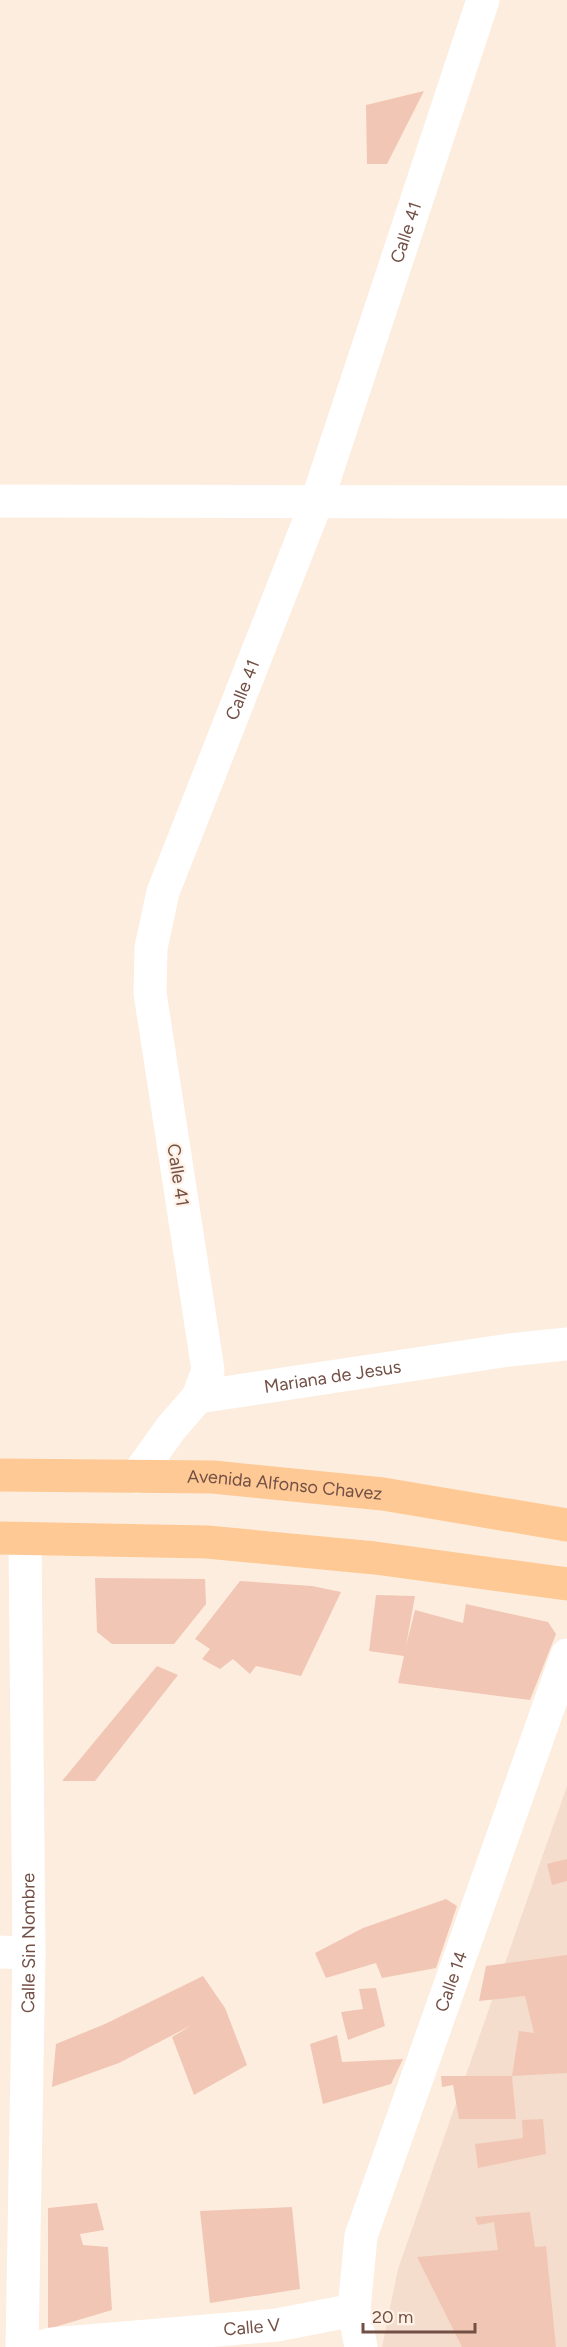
<svg xmlns="http://www.w3.org/2000/svg" width="567" height="2347" font-family="Figtree,sans-serif">
<style>
.residential{fill:#f4ddcc}
.building{fill:#f2c6b5}
.lines{fill:none;stroke-linecap:round;stroke-linejoin:round}
.minor{stroke:#fff;stroke-width:33}
.major{stroke:#fec994;stroke-width:33}
.labels{text-anchor:middle;stroke-width:4.5;stroke-linejoin:round;paint-order:stroke}
.street-label{font-size:18px;fill:#735046;stroke:#fff1e5}
</style>
<rect width="100%" height="100%" fill="#fdedde"/>
<!-- residential -->
<polygon class="residential" points="567,1786 567,2347 382,2347 398,2269"/>
<!-- building -->
<g class="building">
<polygon points="424,91 387,164 367,164 366,105"/>
<polygon points="95,1578 205,1579 206,1604 174,1644 112,1644 97,1632"/>
<polygon points="240,1581 312,1586 341,1592 301,1676 256,1666 250,1674 233,1659 220,1669 202,1659 210,1649 195,1639"/>
<polygon points="376,1595 415,1596 406,1646 415,1610 463,1623 466,1604 548,1622 556,1634 530,1700 398,1683 404,1656 369,1651"/>
<polygon points="157,1666 178,1675 95,1781 62,1781"/>
<polygon points="567,1859 567,1881 552,1885 547,1864"/>
<polygon points="446,1899 457,1906 436,1968 382,1978 376,1963 326,1978 315,1953 363,1928"/>
<polygon points="567,1955 567,2073 512,2076 519,2031 534,2033 525,1996 479,2001 486,1966"/>
<polygon points="203,1976 225,2008 247,2065 194,2095 172,2037 192,2025 119,2063 52,2087 56,2044 105,2024"/>
<polygon points="376,1988 385,2026 348,2040 341,2012 363,2009 359,1989"/>
<polygon points="337,2035 342,2062 403,2059 391,2084 323,2104 310,2044"/>
<polygon points="441,2076 512,2076 516,2119 459,2119 453,2085 442,2087"/>
<polygon points="543,2119 546,2154 478,2168 475,2144 523,2138 522,2120"/>
<polygon points="97,2203 104,2230 80,2234 83,2245 108,2247 112,2310 48,2329 48,2208"/>
<polygon points="292,2207 300,2289 210,2303 200,2211"/>
<polygon points="530,2212 535,2247 546,2246 556,2347 462,2347 417,2257 498,2250 494,2222 478,2225 475,2217"/>
</g>
<g class="lines">
<!-- minor -->
<g class="minor">
<polyline points="0,501 567,502"/>
<path id="s1" d="M 198,1397 L 509,1350 L 567,1344"/>
<path id="s2" d="M 136,1477 L 171,1428 L 198,1397 L 208,1370 L 150,993 L 151,948 L 163,892 L 317,501 L 483,0"/>
<polyline points="0,1952 29,1953"/>
<path id="s3" d="M 22,2347 L 29,1953 L 25,1539"/>
<path id="s4" d="M 41,2347 L 52,2344 L 277,2325 L 354,2310"/>
<path id="s5" d="M 361,2347 L 354,2310 L 361,2236 L 567,1655"/>
</g>
<!-- major -->
<g class="major">
<path id="s6" d="M 0,1475 L 213,1477 L 383,1494 L 567,1525"/>
<polyline points="0,1538 207,1542 375,1558 567,1584"/>
</g>
</g>
<g class="labels">
<!-- street labels -->
<g class="street-label">
<text dy="6" stroke="none"><textPath href="#s2" startOffset="1317">Calle 41</textPath></text>
<text dy="6" stroke="none"><textPath href="#s2" startOffset="831">Calle 41</textPath></text>
<text transform="translate(178 1175) rotate(81)" y="6">Calle 41</text>
<text dy="6" stroke="none"><textPath href="#s1" startOffset="136">Mariana de Jesus</textPath></text>
<text dy="6" stroke="none"><textPath href="#s6" startOffset="285">Avenida Alfonso Chavez</textPath></text>
<text dy="6" stroke="none"><textPath href="#s3" startOffset="404">Calle Sin Nombre</textPath></text>
<text dy="6" stroke="none"><textPath href="#s5" startOffset="382">Calle 14</textPath></text>
<text dy="6" stroke="none"><textPath href="#s4" startOffset="212">Calle V</textPath></text>
</g>
</g>
<!-- scale -->
<path d="M363 2323v9h112v-9" fill="none" stroke="#735046" stroke-width="3"/>
<text x="372" y="2323" font-size="18" fill="#735046" stroke="#fff1e5" stroke-width="4.5" paint-order="stroke">20 m</text>
</svg>
